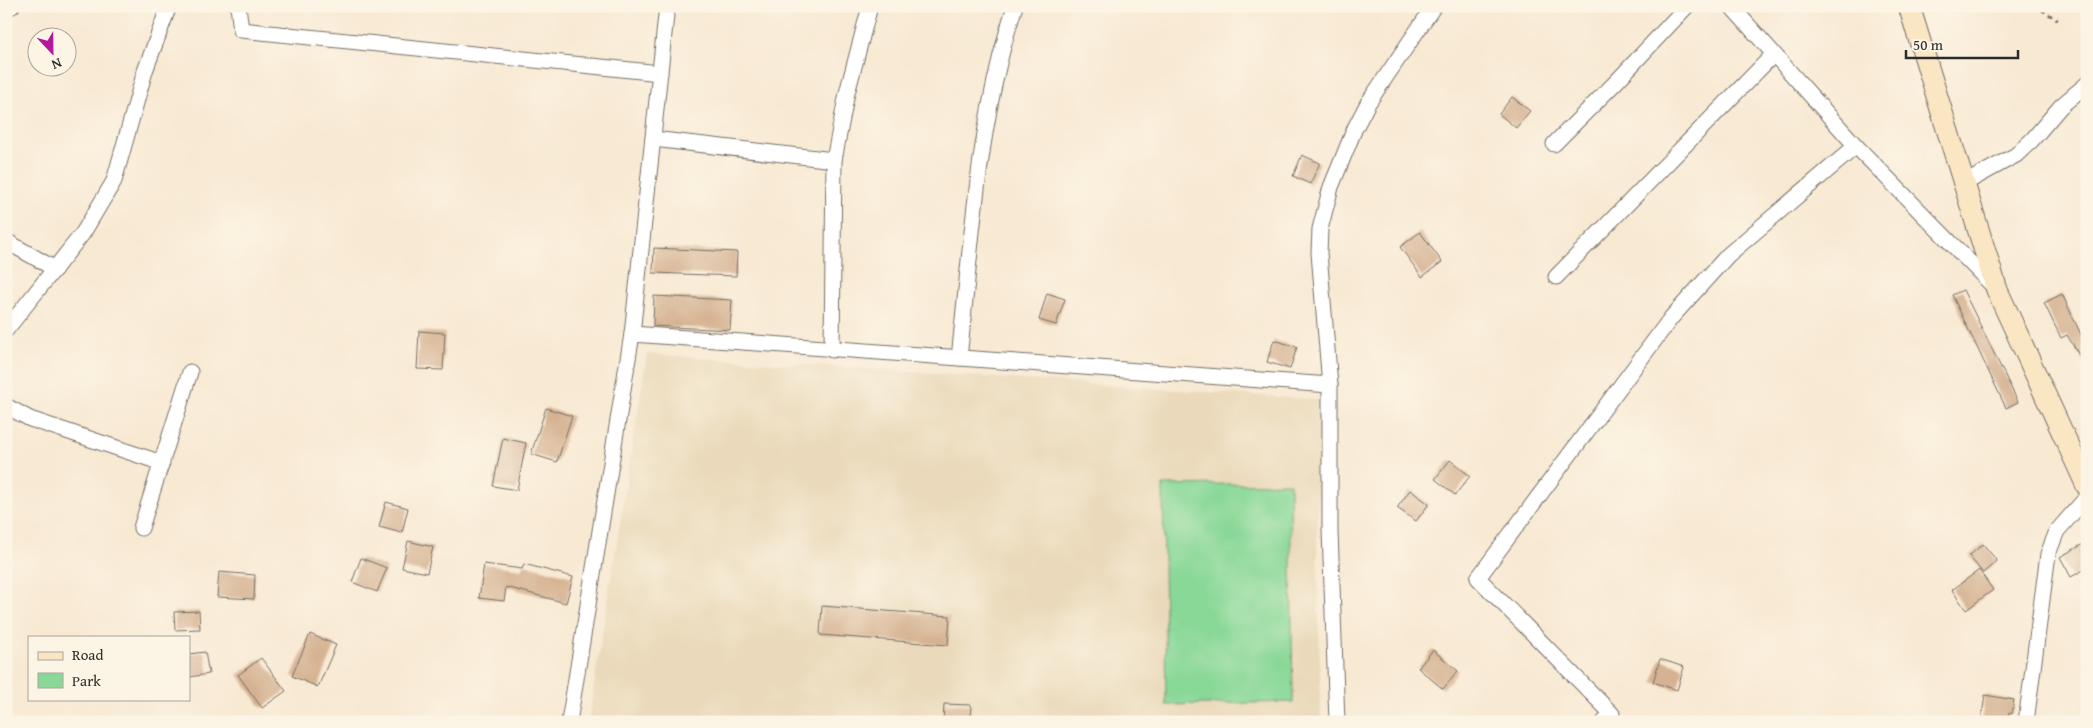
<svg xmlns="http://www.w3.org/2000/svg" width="2093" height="728" font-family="'Gentium Book Plus',serif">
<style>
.built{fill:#ead9ba}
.green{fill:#89d898;stroke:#5a8262}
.building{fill:#d6b292}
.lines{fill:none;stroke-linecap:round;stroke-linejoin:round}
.street-casing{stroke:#736e66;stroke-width:17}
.secondary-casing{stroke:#736e66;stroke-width:23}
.path{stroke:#736e66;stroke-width:2.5;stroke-dasharray:4 4;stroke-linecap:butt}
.street{stroke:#fff;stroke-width:15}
.secondary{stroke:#fbe6c4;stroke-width:21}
</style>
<rect width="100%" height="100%" fill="#fcf5e5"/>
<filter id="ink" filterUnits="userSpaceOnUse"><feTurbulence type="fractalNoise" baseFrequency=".02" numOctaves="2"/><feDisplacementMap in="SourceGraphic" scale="10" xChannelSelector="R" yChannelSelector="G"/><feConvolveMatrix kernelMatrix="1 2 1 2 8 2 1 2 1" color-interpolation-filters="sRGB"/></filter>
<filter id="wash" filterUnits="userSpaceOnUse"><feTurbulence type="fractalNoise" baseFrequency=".0096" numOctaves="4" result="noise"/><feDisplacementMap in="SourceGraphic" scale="20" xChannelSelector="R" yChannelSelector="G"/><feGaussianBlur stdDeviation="1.12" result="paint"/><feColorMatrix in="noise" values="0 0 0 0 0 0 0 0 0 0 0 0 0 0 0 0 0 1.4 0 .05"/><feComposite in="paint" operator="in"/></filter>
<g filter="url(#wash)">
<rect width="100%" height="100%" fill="#f8e9d3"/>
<!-- built -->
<polygon class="built" points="647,354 1322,400 1317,536 1321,722 588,722"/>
<!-- green -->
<polygon class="green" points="1290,483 1293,702 1166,705 1163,485"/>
<g id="blocks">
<!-- building -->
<g class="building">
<polygon points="1512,97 1530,111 1516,128 1499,114"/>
<polygon points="1302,155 1320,163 1310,184 1293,176"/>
<polygon points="1420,232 1442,262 1422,277 1400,247"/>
<polygon points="654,248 737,252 736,276 653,273"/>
<polygon points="1963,290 2018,402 2006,408 1952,295"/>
<polygon points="1047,293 1065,299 1056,325 1039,320"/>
<polygon points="2062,294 2083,339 2087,337 2087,368 2067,335 2061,338 2044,303"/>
<polygon points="654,296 732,300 730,330 653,326"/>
<polygon points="419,331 445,333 443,370 417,369"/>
<polygon points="1274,340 1297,347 1290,369 1267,362"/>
<polygon points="546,408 572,416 557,462 531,454"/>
<polygon points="503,438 526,443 517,490 493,486"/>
<polygon points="1450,460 1470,476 1455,495 1435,479"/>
<polygon points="1410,490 1429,504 1416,521 1397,508"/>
<polygon points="386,502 408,508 402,533 379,527"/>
<polygon points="408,541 433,547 427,573 402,568"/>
<polygon points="2087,542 2087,568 2071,577 2060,557"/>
<polygon points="1983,544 1997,561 1983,573 1969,556"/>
<polygon points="361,558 387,568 377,592 352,582"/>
<polygon points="484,564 522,569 524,564 573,577 566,603 506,587 504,601 479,598"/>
<polygon points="1979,570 1993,590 1966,610 1952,590"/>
<polygon points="219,572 255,575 254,599 217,597"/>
<polygon points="822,606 950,616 948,645 820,635"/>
<polygon points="199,611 200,629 175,630 174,612"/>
<polygon points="310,634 336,645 318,687 292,676"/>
<polygon points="1433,650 1458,671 1443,689 1418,668"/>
<polygon points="205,652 209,674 189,677 189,654"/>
<polygon points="261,658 286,691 262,708 238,675"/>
<polygon points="1660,659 1684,667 1677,690 1653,682"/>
<polygon points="1985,695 2014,700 2012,714 2009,713 2007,722 1981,722"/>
<polygon points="944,704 971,705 970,722 943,722"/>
</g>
</g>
</g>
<g filter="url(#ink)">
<use href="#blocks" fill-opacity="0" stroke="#736e66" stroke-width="1"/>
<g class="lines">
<!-- street casing -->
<g class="street-casing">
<g id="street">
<polyline points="238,6 241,30 660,73"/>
<polyline points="1731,6 1856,146 1995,288"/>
<polyline points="6,9 12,6"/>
<polyline points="653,139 834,160"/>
<polyline points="1554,144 1617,81 1687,6"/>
<polyline points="1965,183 2016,155 2032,140 2061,106 2087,84"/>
<polyline points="6,241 55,269"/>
<polyline points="1556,277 1773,55"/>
<polyline points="6,330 83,233 114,181 145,71 169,6"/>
<polyline points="632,334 1330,385"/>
<polyline points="832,350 834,160 847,93 870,6"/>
<path d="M 959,358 C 972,240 978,120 1015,6"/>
<polyline points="6,406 30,419 162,463"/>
<polyline points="141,528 190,372"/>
<polyline points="569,722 632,334 667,6"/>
<polyline points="1337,722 1330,531 1330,385 1319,253 1320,229 1331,187 1355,128 1368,103 1434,6"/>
<polyline points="1604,722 1612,714 1478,578 1671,318 1728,255 1856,146"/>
<polyline points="2026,722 2048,554 2057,531 2087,497"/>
</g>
</g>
<!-- secondary casing -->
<g class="secondary-casing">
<polyline id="secondary" points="1909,6 1997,290 2087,486"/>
</g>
<!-- path -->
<polyline class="path" points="2035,6 2058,20"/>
<!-- street -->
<use href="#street" class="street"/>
<!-- secondary -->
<use href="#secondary" class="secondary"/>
</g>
</g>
<!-- margin -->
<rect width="2093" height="728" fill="none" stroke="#fcf5e5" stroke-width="25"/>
<!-- legend -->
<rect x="28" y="636" width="162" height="65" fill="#fcf5e5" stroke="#a8a49b"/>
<rect x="38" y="652" width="25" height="8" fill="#fbe6c4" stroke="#a8a49b"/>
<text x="72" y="660" font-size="15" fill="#2b2b2b">Road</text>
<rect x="38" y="673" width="25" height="15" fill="#89d898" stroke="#a8a49b"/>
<text x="72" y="686" font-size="15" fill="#2b2b2b">Park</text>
<!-- north arrow -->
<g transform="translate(52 52) rotate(158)"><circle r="24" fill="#fcf5e5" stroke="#a8a49b"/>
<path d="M0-4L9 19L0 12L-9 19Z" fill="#b5179e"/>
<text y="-8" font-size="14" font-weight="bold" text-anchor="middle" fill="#2b2b2b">N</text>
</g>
<!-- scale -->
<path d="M1906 50v8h112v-8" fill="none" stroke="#2b2b2b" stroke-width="2.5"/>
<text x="1913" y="50" font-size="15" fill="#2b2b2b" stroke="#fcf5e5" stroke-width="4" paint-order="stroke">50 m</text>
</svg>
